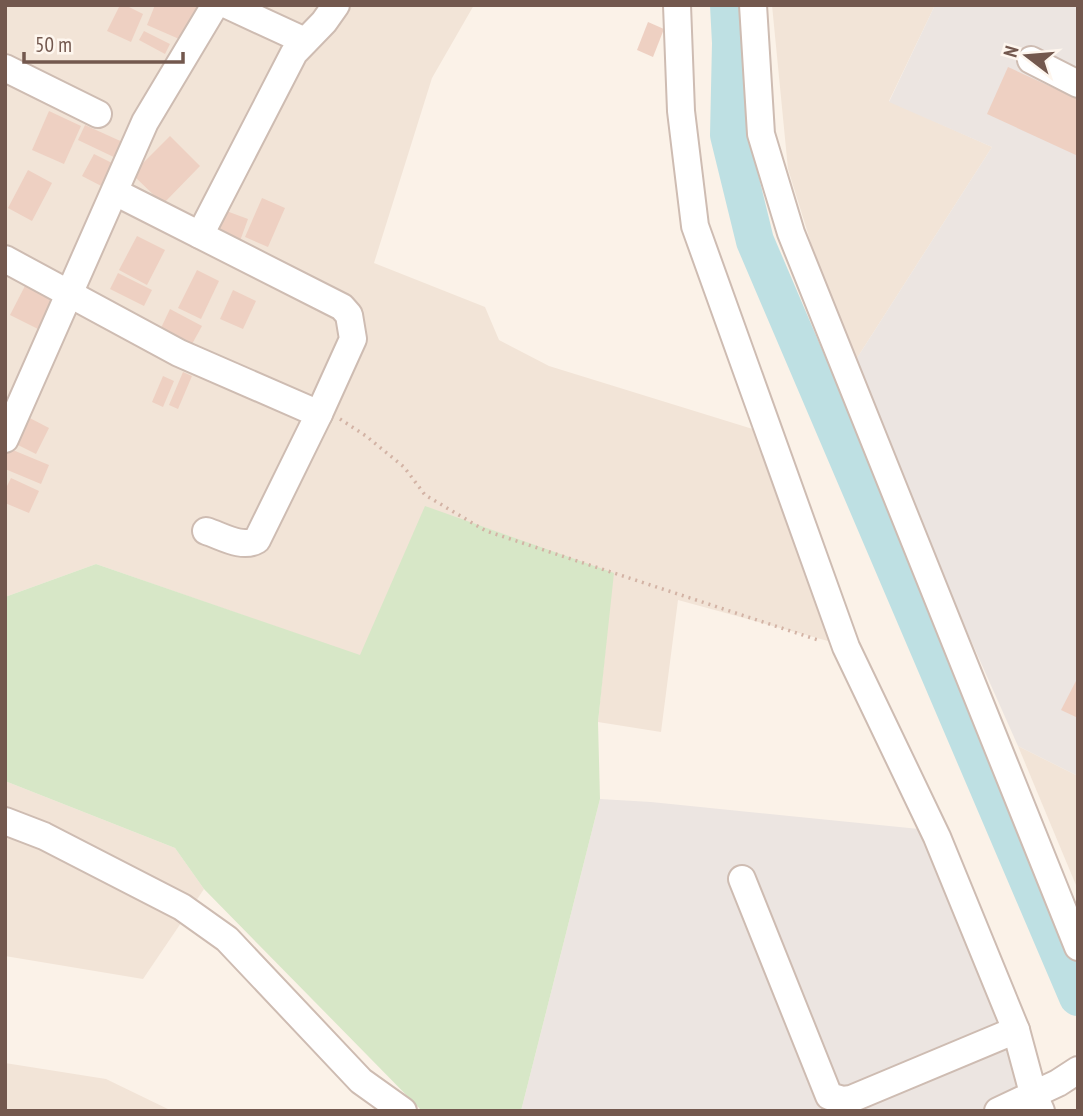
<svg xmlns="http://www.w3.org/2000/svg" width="1083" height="1116" font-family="'PT Sans Narrow',sans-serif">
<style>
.residential{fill:#f2e4d7}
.industrial{fill:#ece5e1}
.green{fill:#d7e7c7}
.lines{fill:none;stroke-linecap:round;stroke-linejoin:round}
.river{stroke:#bee0e3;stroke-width:38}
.building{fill:#eed0c2}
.minor-casing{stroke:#cebcb2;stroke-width:30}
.path{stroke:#d3b3a5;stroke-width:3.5;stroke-dasharray:2 5;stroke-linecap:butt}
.minor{stroke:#fff;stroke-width:26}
</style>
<rect width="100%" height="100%" fill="#fbf2e8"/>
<!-- residential -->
<g class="residential">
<polygon points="5,5 474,5 432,78 374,263 485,307 499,340 549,366 769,434 808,500 839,644 678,600 661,732 598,722 613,573 360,656 96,564 5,597"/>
<polygon points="772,5 935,5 889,101 992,147 850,369 788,169"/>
<polygon points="1018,746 1078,776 1078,890"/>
<polygon points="5,781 175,848 204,889 143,979 5,956"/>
<polygon points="5,1063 106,1079 172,1111 5,1111"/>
</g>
<!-- industrial -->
<g class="industrial">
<polygon points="935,5 1078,5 1078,776 1018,746 850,369 992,147 889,102"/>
<polygon points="600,799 651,802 929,830 1048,1087 996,1111 521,1111"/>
</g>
<!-- green -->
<polygon class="green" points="425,506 614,573 598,722 600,799 521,1111 422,1111 204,889 175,848 5,781 5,597 96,564 360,655"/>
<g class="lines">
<!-- river -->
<polyline class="river" points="729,5 731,43 729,135 755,241 1078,997"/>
</g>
<!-- building -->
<g class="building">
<polygon points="120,5 125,5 143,14 131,42 107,31"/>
<polygon points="155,5 202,5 186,42 147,25"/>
<polygon points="648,22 664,29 653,57 637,50"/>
<polygon points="144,31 170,44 165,54 139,40"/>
<polygon points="1008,67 1078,99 1078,156 987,114"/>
<polygon points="49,111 81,126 64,164 32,150"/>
<polygon points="85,125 127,144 120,160 78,140"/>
<polygon points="170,136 200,166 163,204 132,174"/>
<polygon points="94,154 118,166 107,189 82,176"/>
<polygon points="28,170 52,183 32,221 8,208"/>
<polygon points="262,198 285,208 268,247 245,237"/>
<polygon points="221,209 248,219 240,241 212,231"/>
<polygon points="137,236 165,250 147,285 119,270"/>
<polygon points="197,270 219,281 201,319 178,308"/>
<polygon points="118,273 152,290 144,306 110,289"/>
<polygon points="26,284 58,300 42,331 10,315"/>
<polygon points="233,290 256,301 243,329 220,319"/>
<polygon points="170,309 202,326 192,344 161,328"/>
<polygon points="183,372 192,376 178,409 169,405"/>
<polygon points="163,376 174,381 163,407 152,402"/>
<polygon points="22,414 49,428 36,454 8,440"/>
<polygon points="8,448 49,465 41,484 5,469 5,455"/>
<polygon points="11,478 39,491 29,513 5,503 5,490"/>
<polygon points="1078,677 1078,718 1061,710"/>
</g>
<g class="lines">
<!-- minor casing -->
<g class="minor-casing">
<g id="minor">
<polyline points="227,5 305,41"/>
<polyline points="677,5 681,111 695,226 846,647 937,837 1016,1030 1033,1093 1041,1111"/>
<polyline points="753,5 761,134 791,233 1078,947"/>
<polyline points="1031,60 1078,84"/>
<polyline points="5,68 98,114"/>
<polyline points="115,192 342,307 349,315 353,339 319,414"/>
<polyline points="200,235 294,53 324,22 336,5"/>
<path d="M 5,259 L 179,353 L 319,414 L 257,540 C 242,549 222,536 206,531"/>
<polyline points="5,439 145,122 215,5"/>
<polyline points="5,821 44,836 182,907 227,939 361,1081 403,1111"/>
<polyline points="742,879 829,1096 843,1100 851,1099 1016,1030"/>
<polyline points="998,1111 1058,1083 1078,1070"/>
</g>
</g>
<!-- path -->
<polyline class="path" points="340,419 366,436 404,467 425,495 486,531 818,640"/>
<!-- minor -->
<use href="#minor" class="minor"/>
</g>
<!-- border -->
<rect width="1083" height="1116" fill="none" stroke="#73584e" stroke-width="14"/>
<!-- north arrow -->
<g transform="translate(1027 56) rotate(286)" stroke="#fef6ee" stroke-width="5" paint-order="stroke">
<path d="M0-5L12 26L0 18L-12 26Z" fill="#73584e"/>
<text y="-10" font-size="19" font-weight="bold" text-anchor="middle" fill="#73584e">N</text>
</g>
<!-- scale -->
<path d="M24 52v10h159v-10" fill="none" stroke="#73584e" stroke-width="3.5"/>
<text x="35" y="52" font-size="21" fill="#73584e" stroke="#fef6ee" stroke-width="5" paint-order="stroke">50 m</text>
</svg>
